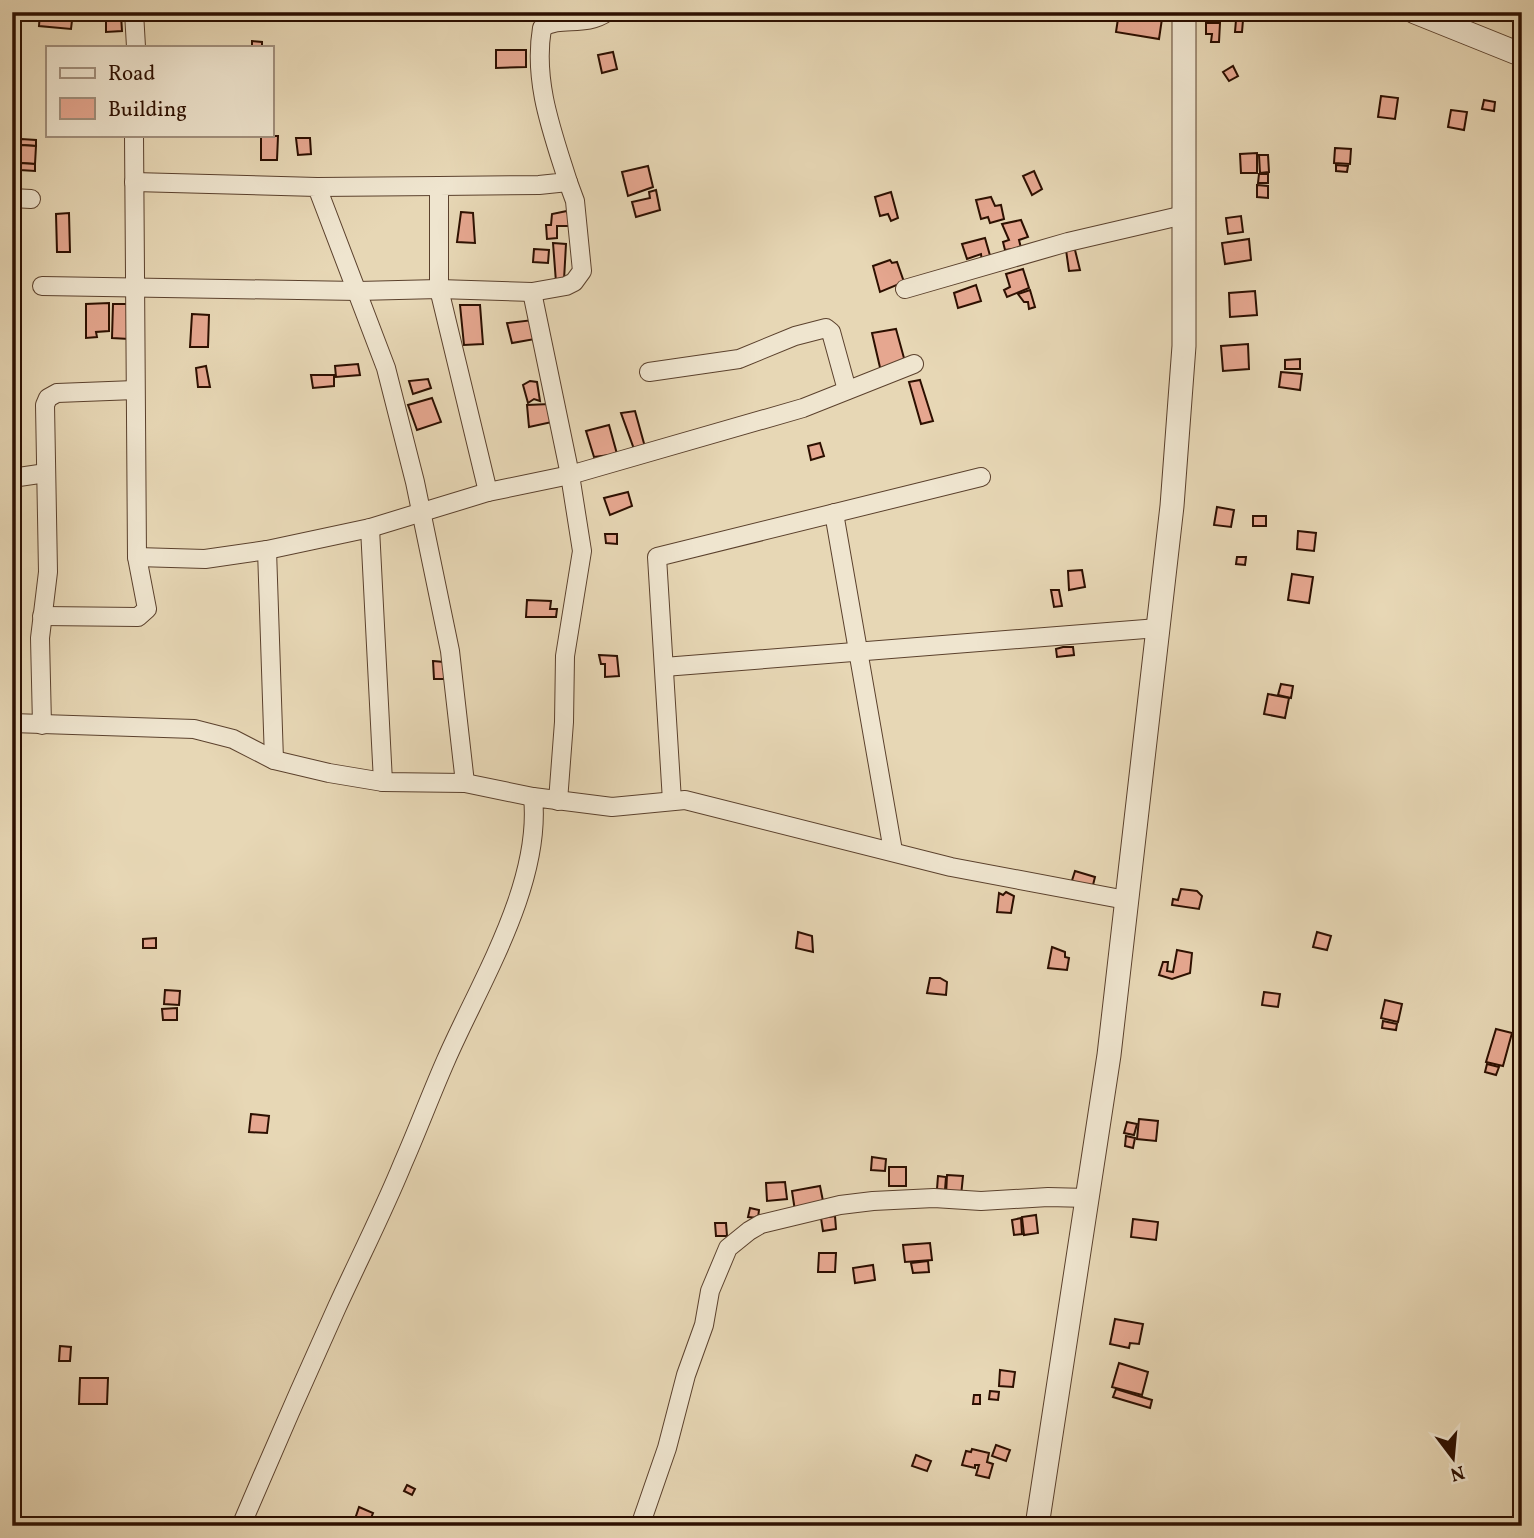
<svg xmlns="http://www.w3.org/2000/svg" width="1534" height="1538" font-family="Vollkorn,serif">
<style>
.building{fill:#e6a790;stroke:#2c0f00;stroke-width:2}
.lines{fill:none;stroke-linecap:round;stroke-linejoin:round}
.minor-casing{stroke:#5b412d;stroke-width:20}
.tertiary-casing{stroke:#5b412d;stroke-width:25}
.minor{stroke:#efe5cf;stroke-width:18}
.tertiary{stroke:#efe5cf;stroke-width:23}
</style>
<rect width="100%" height="100%" fill="#e7d7b5"/>
<filter id="stains"><feTurbulence type="fractalNoise" baseFrequency=".00286" numOctaves="4"/><feColorMatrix values="0 0 0 0 .2 0 0 0 0 .09 0 0 0 0 .02 0 0 0 .5 -.17"/></filter>
<radialGradient id="worn" r=".72"><stop offset=".6" stop-color="#630" stop-opacity="0"/><stop offset="1" stop-color="#630" stop-opacity=".3"/></radialGradient>
<!-- building -->
<g class="building">
<polygon points="40,12 73,12 71,29 39,26"/>
<polygon points="638,12 662,12 661,20 638,18"/>
<polygon points="1119,12 1163,12 1159,39 1116,32"/>
<polygon points="106,15 121,15 122,31 106,32"/>
<polygon points="1236,20 1243,20 1242,32 1235,32"/>
<polygon points="1206,23 1220,23 1219,42 1211,42 1212,34 1206,34"/>
<polygon points="252,41 262,42 262,47 252,47"/>
<polygon points="496,50 526,50 526,67 496,68"/>
<polygon points="613,52 617,69 602,73 598,55"/>
<polygon points="1233,66 1238,76 1229,81 1223,72"/>
<polygon points="1381,96 1398,98 1395,119 1378,117"/>
<polygon points="1484,100 1495,102 1494,111 1482,109"/>
<polygon points="1451,110 1467,112 1464,130 1448,127"/>
<polygon points="261,136 278,136 277,160 261,160"/>
<polygon points="296,138 310,138 311,154 298,155"/>
<polygon points="21,139 36,140 36,146 21,145"/>
<polygon points="21,145 36,146 35,164 20,163"/>
<polygon points="1335,148 1351,149 1350,164 1334,163"/>
<polygon points="1257,153 1257,173 1241,173 1240,154"/>
<polygon points="1259,155 1268,155 1269,172 1260,173"/>
<polygon points="20,163 35,164 35,171 20,170"/>
<polygon points="1336,165 1348,166 1347,172 1336,171"/>
<polygon points="648,166 653,187 628,196 622,172"/>
<polygon points="1034,171 1042,189 1032,195 1023,176"/>
<polygon points="1259,174 1268,174 1268,183 1258,183"/>
<polygon points="1257,185 1268,186 1268,198 1257,197"/>
<polygon points="656,190 660,210 636,217 632,202 650,198 649,192"/>
<polygon points="891,192 898,218 891,221 888,214 880,216 875,197"/>
<polygon points="991,197 995,206 1001,205 1004,219 990,223 988,217 981,219 976,200"/>
<polygon points="567,211 571,226 557,226 557,238 547,239 546,225 551,225 552,214"/>
<polygon points="461,212 473,213 475,243 457,242"/>
<polygon points="69,213 70,252 57,252 56,214"/>
<polygon points="1241,216 1243,232 1228,234 1226,218"/>
<polygon points="1021,220 1028,237 1019,240 1021,248 1005,250 1003,242 1009,240 1002,224"/>
<polygon points="985,238 991,259 982,262 981,254 967,259 962,244"/>
<polygon points="1249,239 1251,260 1225,264 1222,243"/>
<polygon points="553,243 566,244 564,280 556,282"/>
<polygon points="534,249 549,250 548,263 533,262"/>
<polygon points="1066,250 1075,250 1080,270 1069,271"/>
<polygon points="890,260 892,263 897,262 904,282 880,292 873,266"/>
<polygon points="1023,269 1029,288 1007,297 1004,290 1010,287 1006,274"/>
<polygon points="976,285 981,301 958,308 954,293"/>
<polygon points="1030,290 1035,307 1029,309 1028,302 1024,302 1018,294"/>
<polygon points="1255,291 1257,315 1230,317 1229,293"/>
<polygon points="109,303 109,331 96,332 97,337 86,338 86,304"/>
<polygon points="113,304 130,304 129,339 112,338"/>
<polygon points="460,305 480,305 483,344 464,345"/>
<polygon points="192,314 209,315 208,347 190,347"/>
<polygon points="533,320 535,339 512,343 507,323"/>
<polygon points="896,329 907,369 882,376 872,333"/>
<polygon points="1248,344 1249,369 1223,371 1221,346"/>
<polygon points="1300,359 1300,369 1285,369 1285,360"/>
<polygon points="358,364 360,375 336,377 335,366"/>
<polygon points="206,366 210,387 198,387 196,368"/>
<polygon points="1281,372 1302,374 1300,390 1279,387"/>
<polygon points="311,375 334,375 334,386 313,388"/>
<polygon points="428,379 431,388 413,394 409,381"/>
<polygon points="920,380 933,421 921,424 909,382"/>
<polygon points="530,381 537,382 540,401 534,399 528,403 523,385"/>
<polygon points="432,398 441,422 417,430 408,405"/>
<polygon points="550,404 552,422 529,427 527,405"/>
<polygon points="635,411 645,447 634,449 621,413"/>
<polygon points="609,425 617,454 594,457 586,431"/>
<polygon points="820,443 824,456 811,460 808,446"/>
<polygon points="628,492 632,506 610,515 604,498"/>
<polygon points="1217,507 1234,510 1231,527 1214,525"/>
<rect x="1253" y="516" width="13" height="10"/>
<polygon points="1298,531 1316,533 1314,551 1297,549"/>
<polygon points="605,534 617,534 617,544 606,543"/>
<polygon points="1237,557 1246,557 1245,565 1236,564"/>
<polygon points="1082,570 1085,587 1069,590 1068,571"/>
<polygon points="1292,574 1313,577 1309,603 1288,600"/>
<polygon points="1051,590 1059,590 1062,606 1054,607"/>
<polygon points="527,600 551,601 550,609 557,609 556,617 526,617"/>
<polygon points="1063,647 1073,647 1074,655 1057,657 1056,649"/>
<polygon points="599,655 617,656 619,676 605,677 605,664 601,664"/>
<polygon points="433,661 444,662 446,679 434,679"/>
<polygon points="1281,684 1293,686 1291,698 1278,695"/>
<polygon points="1268,694 1289,698 1285,718 1264,714"/>
<polygon points="1075,871 1095,877 1092,889 1069,890"/>
<polygon points="1181,889 1197,891 1202,896 1199,909 1172,905 1173,899 1178,900"/>
<polygon points="1006,892 1014,896 1011,913 997,912 999,893 1003,895"/>
<polygon points="798,932 812,936 813,952 796,948"/>
<polygon points="1317,932 1331,936 1327,950 1313,947"/>
<polygon points="156,938 156,948 143,948 143,939"/>
<polygon points="1052,947 1065,952 1065,957 1069,958 1067,970 1048,968"/>
<polygon points="1177,950 1192,953 1190,973 1172,979 1159,975 1163,962 1168,962 1167,971 1173,972"/>
<polygon points="930,978 940,978 947,982 946,995 927,993"/>
<polygon points="165,990 180,991 179,1005 164,1004"/>
<polygon points="1264,992 1280,994 1278,1007 1262,1005"/>
<polygon points="1385,1000 1402,1004 1398,1022 1381,1018"/>
<polygon points="177,1008 177,1020 163,1020 162,1009"/>
<polygon points="1383,1021 1397,1024 1396,1030 1382,1028"/>
<polygon points="1496,1029 1512,1033 1503,1066 1486,1062"/>
<polygon points="1487,1064 1499,1067 1496,1075 1485,1072"/>
<polygon points="251,1114 269,1116 267,1133 249,1132"/>
<polygon points="1139,1119 1158,1121 1156,1141 1137,1139"/>
<polygon points="1127,1122 1137,1124 1134,1135 1124,1133"/>
<polygon points="1126,1136 1135,1138 1133,1148 1125,1146"/>
<polygon points="872,1157 886,1159 885,1171 871,1170"/>
<rect x="889" y="1167" width="17" height="19"/>
<polygon points="947,1175 963,1176 961,1196 946,1195"/>
<polygon points="938,1176 946,1177 945,1190 937,1189"/>
<polygon points="785,1182 787,1199 767,1201 766,1183"/>
<polygon points="820,1186 824,1206 795,1211 792,1191"/>
<polygon points="750,1208 759,1210 758,1218 748,1217"/>
<polygon points="1036,1215 1038,1233 1024,1235 1022,1217"/>
<polygon points="835,1216 836,1229 823,1231 821,1218"/>
<polygon points="1021,1218 1022,1234 1014,1235 1012,1220"/>
<polygon points="1133,1219 1158,1222 1156,1240 1131,1237"/>
<polygon points="715,1223 726,1223 727,1236 716,1236"/>
<polygon points="930,1243 932,1260 905,1262 903,1245"/>
<polygon points="819,1253 836,1253 835,1272 818,1272"/>
<polygon points="928,1261 929,1272 913,1273 911,1263"/>
<polygon points="873,1265 875,1280 855,1283 853,1268"/>
<polygon points="1115,1319 1143,1324 1139,1344 1130,1343 1129,1348 1110,1344"/>
<polygon points="60,1346 71,1347 70,1361 59,1361"/>
<polygon points="1119,1363 1148,1372 1142,1395 1112,1387"/>
<polygon points="1000,1370 1015,1372 1013,1387 999,1386"/>
<polygon points="80,1378 108,1378 107,1404 79,1404"/>
<polygon points="1116,1389 1152,1400 1150,1408 1113,1397"/>
<polygon points="990,1391 999,1392 998,1400 989,1399"/>
<polygon points="974,1395 980,1395 980,1404 973,1404"/>
<polygon points="996,1445 1010,1450 1006,1461 992,1456"/>
<polygon points="972,1449 989,1453 987,1462 993,1464 989,1478 976,1475 979,1465 975,1465 975,1468 962,1465 966,1451 971,1452"/>
<polygon points="916,1455 931,1461 927,1471 912,1466"/>
<polygon points="407,1485 415,1489 412,1495 404,1491"/>
<polygon points="359,1507 373,1513 368,1526 354,1522"/>
</g>
<g class="lines">
<!-- minor casing -->
<g class="minor-casing">
<g id="minor">
<polyline points="134,12 136,47"/>
<polyline points="134,182 317,187 386,368 415,482 450,651 465,783"/>
<polyline points="317,187 439,186"/>
<polyline points="12,198 31,199"/>
<polyline points="42,286 358,291 439,289 532,292 566,286 574,282 582,271 575,201 568,182"/>
<polyline points="905,289 1068,242 1184,215"/>
<polyline points="532,292 570,475 582,551 565,656 564,722 558,801"/>
<polyline points="649,372 739,359 795,336 826,328 831,332 847,390"/>
<polyline points="12,478 46,473"/>
<path d="M 488,492 L 439,289 L 439,186 L 539,185 L 568,182 C 552,131 533,82 542,28 C 561,15 584,28 607,12"/>
<polyline points="834,513 893,851"/>
<polyline points="370,528 383,782"/>
<polyline points="267,550 274,760"/>
<polyline points="137,557 205,559 267,550 370,528 488,492 570,475 803,408 914,364"/>
<polyline points="42,616 138,617 147,609 137,557 134,135"/>
<polyline points="664,667 1158,628"/>
<polyline points="12,723 194,729 233,739 274,760 329,773 383,782 465,783 533,797"/>
<polyline points="42,725 40,638 48,572 45,405 48,398 57,393 135,390"/>
<polyline points="672,801 657,557 981,477"/>
<path d="M 241,1526 C 272,1453 304,1380 337,1307 C 359,1259 383,1212 403,1163 C 418,1129 431,1094 446,1060 C 480,982 542,884 533,797 L 612,807 L 685,800 L 951,867 L 1126,900"/>
<polyline points="640,1526 667,1448 686,1375 704,1325 710,1291 728,1248 749,1231 761,1224 840,1205 873,1201 934,1198 981,1201 1048,1197 1088,1198"/>
</g>
</g>
<!-- tertiary casing -->
<g class="tertiary-casing">
<g id="tertiary">
<polyline points="1415,12 1522,55"/>
<polyline points="1037,1526 1109,1055 1172,506 1184,346 1184,12"/>
</g>
</g>
<!-- minor -->
<use href="#minor" class="minor"/>
<!-- tertiary -->
<use href="#tertiary" class="tertiary"/>
</g>
<!-- margin -->
<rect width="1534" height="1538" fill="none" stroke="#e7d7b5" stroke-width="42"/>
<rect x="14" y="14" width="1506" height="1510" fill="none" stroke="#2c0f00" stroke-width="3.5"/>
<rect x="21" y="21" width="1492" height="1496" fill="none" stroke="#2c0f00" stroke-width="2"/>
<!-- legend -->
<rect x="46" y="46" width="228" height="91" fill="#efe5cf" stroke="#a18f7c" stroke-width="2"/>
<rect x="60" y="68" width="35" height="10" fill="#efe5cf" stroke="#a18f7c" stroke-width="2"/>
<text x="108" y="80" font-size="21" fill="#2c0f00">Road</text>
<rect x="60" y="98" width="35" height="21" fill="#e6a790" stroke="#a18f7c" stroke-width="2"/>
<text x="108" y="116" font-size="21" fill="#2c0f00">Building</text>
<!-- north arrow -->
<g transform="translate(1453 1458) rotate(164)" stroke="#efe5cf" stroke-width="5" paint-order="stroke">
<path d="M0-5L12 26L0 18L-12 26Z" fill="#2c0f00"/>
<text y="-10" font-size="19" font-weight="bold" text-anchor="middle" fill="#2c0f00">N</text>
</g>
<rect width="100%" height="100%" filter="url(#stains)"/>
<rect width="100%" height="100%" fill="url(#worn)"/>
</svg>
